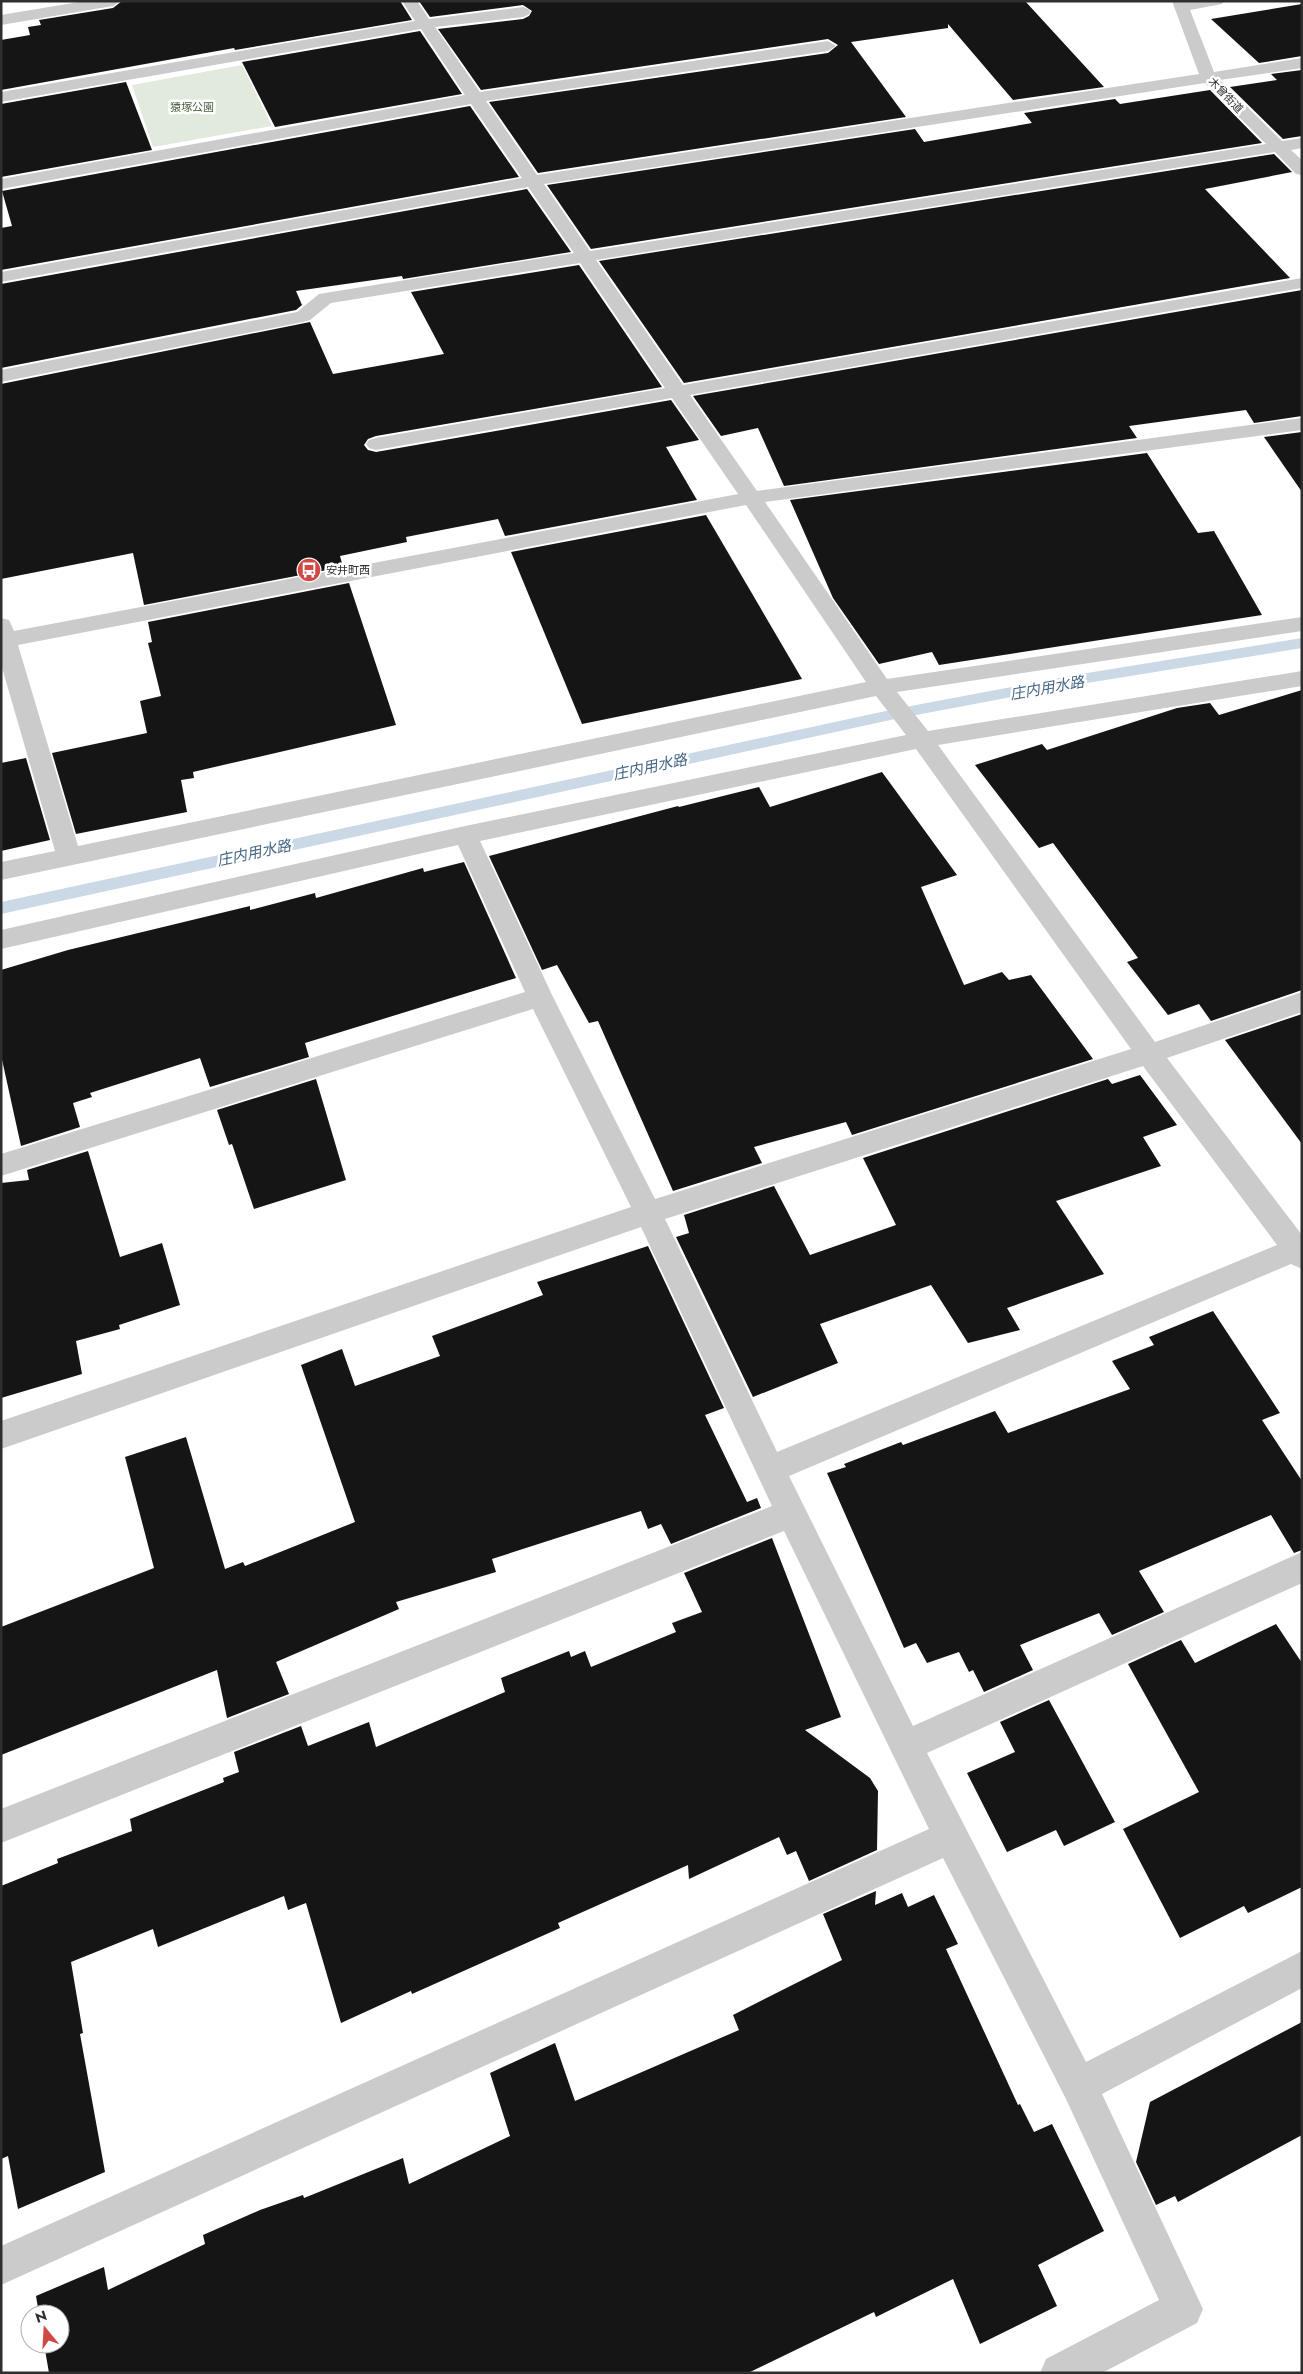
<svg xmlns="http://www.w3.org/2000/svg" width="1303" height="2374" font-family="Jost,'Noto Sans JP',sans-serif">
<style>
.green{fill:#e2e9dd}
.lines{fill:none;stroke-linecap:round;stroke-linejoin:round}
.stream{fill:#cbd9e7;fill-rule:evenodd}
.building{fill:#151515}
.minor{fill:#cbcbcb;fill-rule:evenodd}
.labels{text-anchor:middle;stroke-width:5;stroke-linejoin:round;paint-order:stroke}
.far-street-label{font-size:11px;fill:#2e2e2e;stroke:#fff}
.far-park-label{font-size:11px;fill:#4d6441;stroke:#fff}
.far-poi-label{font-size:11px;fill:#2e2e2e;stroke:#fff;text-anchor:start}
.water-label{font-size:15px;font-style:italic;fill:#466686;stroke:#fff}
</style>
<rect width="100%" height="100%" fill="#fff"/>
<!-- green -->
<polygon class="green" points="242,65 272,126 153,147 132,85"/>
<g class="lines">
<!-- stream -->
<polygon class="stream" points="1302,638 1302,648 1081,684 895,719 1,914 1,902 895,709 1081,674"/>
</g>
<!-- building -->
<g class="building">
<polygon points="122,1 400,1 412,20 235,50 234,48 1,90 1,40 30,35 28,27 41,25 39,20 113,8"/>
<polygon points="419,1 1025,1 1104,87 1013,100 948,24 948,28 851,42 906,117 538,173 489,102 828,53 838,45 828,39 481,90 438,29 523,19 529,16 532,11 523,5 430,17"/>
<polygon points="1302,4 1302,56 1259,63 1211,19"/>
<polygon points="420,31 462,94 275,127 242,62"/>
<polygon points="1302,70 1302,136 1283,139 1230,87 1277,80 1271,74"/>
<polygon points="126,82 152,150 1,177 1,104"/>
<polygon points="1210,90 1262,143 591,249 547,185 915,129 924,142 1032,123 1024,113 1115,99 1120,104"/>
<polygon points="470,106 519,177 1,270 1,228 12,226 2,191"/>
<polygon points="1274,154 1292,172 1205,189 1290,278 684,383 599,261"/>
<polygon points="527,189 571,252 403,279 402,276 296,291 302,305 296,310 1,368 1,284"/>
<polygon points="579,265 662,387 376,436 368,439 364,445 368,450 376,452 671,400 699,440 666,447 697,500 505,536 498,519 406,537 407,542 340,556 343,567 144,605 133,553 1,579 1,384 310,322 333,374 444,354 411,292"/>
<polygon points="1302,290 1302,416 1254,423 1246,410 1129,426 1137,438 784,486 758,428 721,436 693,396"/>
<polygon points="1302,432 1302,492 1264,437"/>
<polygon points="1147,453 1198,533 1214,531 1262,615 939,665 932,652 879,664 833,598 790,500"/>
<polygon points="706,515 802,679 582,724 511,552"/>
<polygon points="349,583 396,725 193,772 194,778 181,780 187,812 76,834 52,753 147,733 140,701 161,696 148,643 152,642 148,622"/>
<polygon points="1302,690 1302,990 1211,1021 1199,1004 1168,1015 1127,962 1138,958 1053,843 1039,848 975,765 1042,744 1047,750 1177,708 1210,703 1219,715"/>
<polygon points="26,758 50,840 1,851 1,763"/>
<polygon points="882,772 957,875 921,887 964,985 1002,972 1009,980 1031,975 1093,1059 852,1135 846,1122 754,1147 762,1163 673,1191 598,1021 589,1023 557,965 542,970 489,856 678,806 679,807 759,787 770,807"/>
<polygon points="464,862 516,978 305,1043 309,1057 210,1087 200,1058 90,1093 92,1097 73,1103 80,1127 21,1146 1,1055 1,970 68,950 250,906 250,910 315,893 316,898 423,868 424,872"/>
<polygon points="1302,1014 1302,1144 1225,1040"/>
<polygon points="1140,1075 1177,1125 1143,1137 1161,1166 1056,1201 1104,1274 1007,1308 1020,1330 968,1343 931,1285 820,1324 838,1363 753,1397 676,1237 689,1233 684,1215 774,1186 810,1255 896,1225 863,1158 1108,1079 1112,1084"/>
<polygon points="316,1079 346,1180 254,1209 232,1144 229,1145 217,1110"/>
<polygon points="88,1151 120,1257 162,1243 180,1305 119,1325 120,1329 76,1341 82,1374 1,1398 1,1183 29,1180 27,1170"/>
<polygon points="648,1246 724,1408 705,1415 747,1502 757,1498 761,1508 671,1544 661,1524 648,1529 641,1511 492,1559 496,1572 396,1602 399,1609 276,1662 289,1694 227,1718 217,1670 1,1755 1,1627 154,1568 125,1457 186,1437 225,1569 243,1562 245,1566 355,1522 301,1365 342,1349 355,1386 440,1356 432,1336 543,1295 537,1282"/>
<polygon points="1213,1311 1280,1413 1262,1420 1302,1481 1302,1550 1294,1553 1271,1515 1139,1571 1164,1612 1112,1635 1099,1613 1020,1645 1033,1670 984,1692 973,1670 969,1672 959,1652 927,1663 916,1643 904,1648 827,1473 846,1467 844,1464 901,1442 903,1445 995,1411 1008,1433 1130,1389 1112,1361 1154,1345 1149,1337"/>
<polygon points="772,1538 841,1717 805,1730 870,1778 878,1791 877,1850 809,1881 796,1851 787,1855 779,1837 689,1879 688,1865 558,1923 560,1928 412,1994 411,1991 341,2023 306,1903 288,1910 284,1896 158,1947 153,1929 71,1962 83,2033 80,2034 105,2172 18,2209 8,2156 1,2159 1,1886 58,1863 57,1859 132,1831 130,1819 224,1782 223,1778 239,1772 234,1752 301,1726 308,1746 369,1722 376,1747 505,1692 501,1678 569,1651 571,1657 585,1651 591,1667 676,1632 672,1623 702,1612 684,1573"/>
<polygon points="1276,1624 1302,1663 1302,1887 1248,1913 1244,1906 1180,1938 1123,1829 1199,1792 1128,1664 1181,1640 1195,1663"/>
<polygon points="1049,1700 1115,1822 1064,1846 1056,1830 1007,1852 967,1773 1015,1752 1000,1722"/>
<polygon points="876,1891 875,1905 902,1893 908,1907 934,1895 958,1944 946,1949 1018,2105 1020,2104 1034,2132 1052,2124 1104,2231 1038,2265 1057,2306 980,2344 953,2279 876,2317 874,2312 748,2373 49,2373 44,2344 60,2344 60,2314 39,2314 36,2296 104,2267 108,2290 205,2244 203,2235 260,2210 303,2195 304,2198 403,2158 409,2184 510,2136 490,2073 555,2043 575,2101 739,2030 733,2015 842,1960 823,1914"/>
<polygon points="1302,2022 1302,2135 1178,2202 1175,2196 1156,2205 1136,2162 1150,2102"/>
</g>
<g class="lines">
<!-- minor -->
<g class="minor">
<polygon points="85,1 120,1 113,6 1,25 1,15"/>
<path d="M 402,1 L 417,1 L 429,19 L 523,7 L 528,9 L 531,12 L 528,15 L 523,17 L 435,27 L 480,92 L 828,41 L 836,46 L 828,51 L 486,101 L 537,175 L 1199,74 L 1172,1 L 1224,1 L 1222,4 L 1190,10 L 1214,72 L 1302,58 L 1302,68 L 1220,80 L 1282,141 L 1302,138 L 1302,148 L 1291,150 L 1302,160 L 1302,175 L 1296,174 L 1275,152 L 596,260 L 683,385 L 1302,278 L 1302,288 L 690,395 L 757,491 L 1302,418 L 1302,430 L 765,502 L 887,679 L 1302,617 L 1302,631 L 897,692 L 928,731 L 1302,671 L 1302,686 L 938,745 L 1155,1042 L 1302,992 L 1302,1012 L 1167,1058 L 1302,1235 L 1302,1269 L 1291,1264 L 789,1476 L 913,1726 L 1302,1552 L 1302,1583 L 927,1753 L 1086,2062 L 1302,1951 L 1302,1988 L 1102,2094 L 1203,2309 L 1197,2323 L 1102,2373 L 1040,2373 L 1046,2359 L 1159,2300 L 1066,2099 L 943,1858 L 1,2285 L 1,2246 L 929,1829 L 784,1531 L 1,1843 L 1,1809 L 772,1506 L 641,1227 L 1,1449 L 1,1421 L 631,1207 L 533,1009 L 1,1176 L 1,1154 L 525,992 L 458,845 L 1,949 L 1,930 L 465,826 L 906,735 L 876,696 L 1,880 L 1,862 L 55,851 L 1,664 L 1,618 L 9,620 L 14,631 L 738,494 L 672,398 L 376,450 L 369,448 L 366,444 L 369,440 L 376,438 L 665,388 L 580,263 L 331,303 L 310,320 L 303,322 L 1,382 L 1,370 L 297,312 L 319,294 L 325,293 L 574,253 L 528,187 L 1,282 L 1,272 L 522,178 L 471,104 L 1,189 L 1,179 L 465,95 L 421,29 L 1,102 L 1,92 L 415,21 ZM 1205,83 L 1266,144 L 590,251 L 544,184 ZM 746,505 L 866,682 L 78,846 L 18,645 ZM 916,749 L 1131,1049 L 655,1199 L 553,997 L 480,841 ZM 1143,1066 L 1277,1245 L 777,1452 L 665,1219 Z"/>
</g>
</g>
<!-- icons -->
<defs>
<g id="bus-disc" transform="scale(1.25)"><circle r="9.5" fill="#d04a45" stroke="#fff"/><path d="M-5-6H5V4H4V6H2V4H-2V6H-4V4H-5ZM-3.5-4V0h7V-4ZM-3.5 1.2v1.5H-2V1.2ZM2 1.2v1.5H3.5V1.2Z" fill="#fff"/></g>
</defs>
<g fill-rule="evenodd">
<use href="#bus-disc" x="309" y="570"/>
</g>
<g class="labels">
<!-- far-street labels -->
<g class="far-street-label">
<text transform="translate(1226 95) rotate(46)" y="4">木曾街道</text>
</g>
<!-- far-park labels -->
<g class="far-park-label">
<text x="192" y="111">猿塚公園</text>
</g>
<!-- far-poi labels -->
<g class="far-poi-label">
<text x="326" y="574">安井町西</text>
</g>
<!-- water labels -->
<g class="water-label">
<text transform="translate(1047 688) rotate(-10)" y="5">庄内用水路</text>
<text transform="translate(650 767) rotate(-12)" y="5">庄内用水路</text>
<text transform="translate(254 853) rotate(-12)" y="5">庄内用水路</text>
</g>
</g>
<!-- border -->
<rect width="1303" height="2374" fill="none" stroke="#2e2e2e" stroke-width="5"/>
<!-- north arrow -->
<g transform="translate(45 2329) rotate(342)"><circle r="24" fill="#ffffff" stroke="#ababab"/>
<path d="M0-4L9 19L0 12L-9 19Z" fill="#d04a45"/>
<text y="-8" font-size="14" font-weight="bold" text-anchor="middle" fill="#2e2e2e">N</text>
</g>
</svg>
